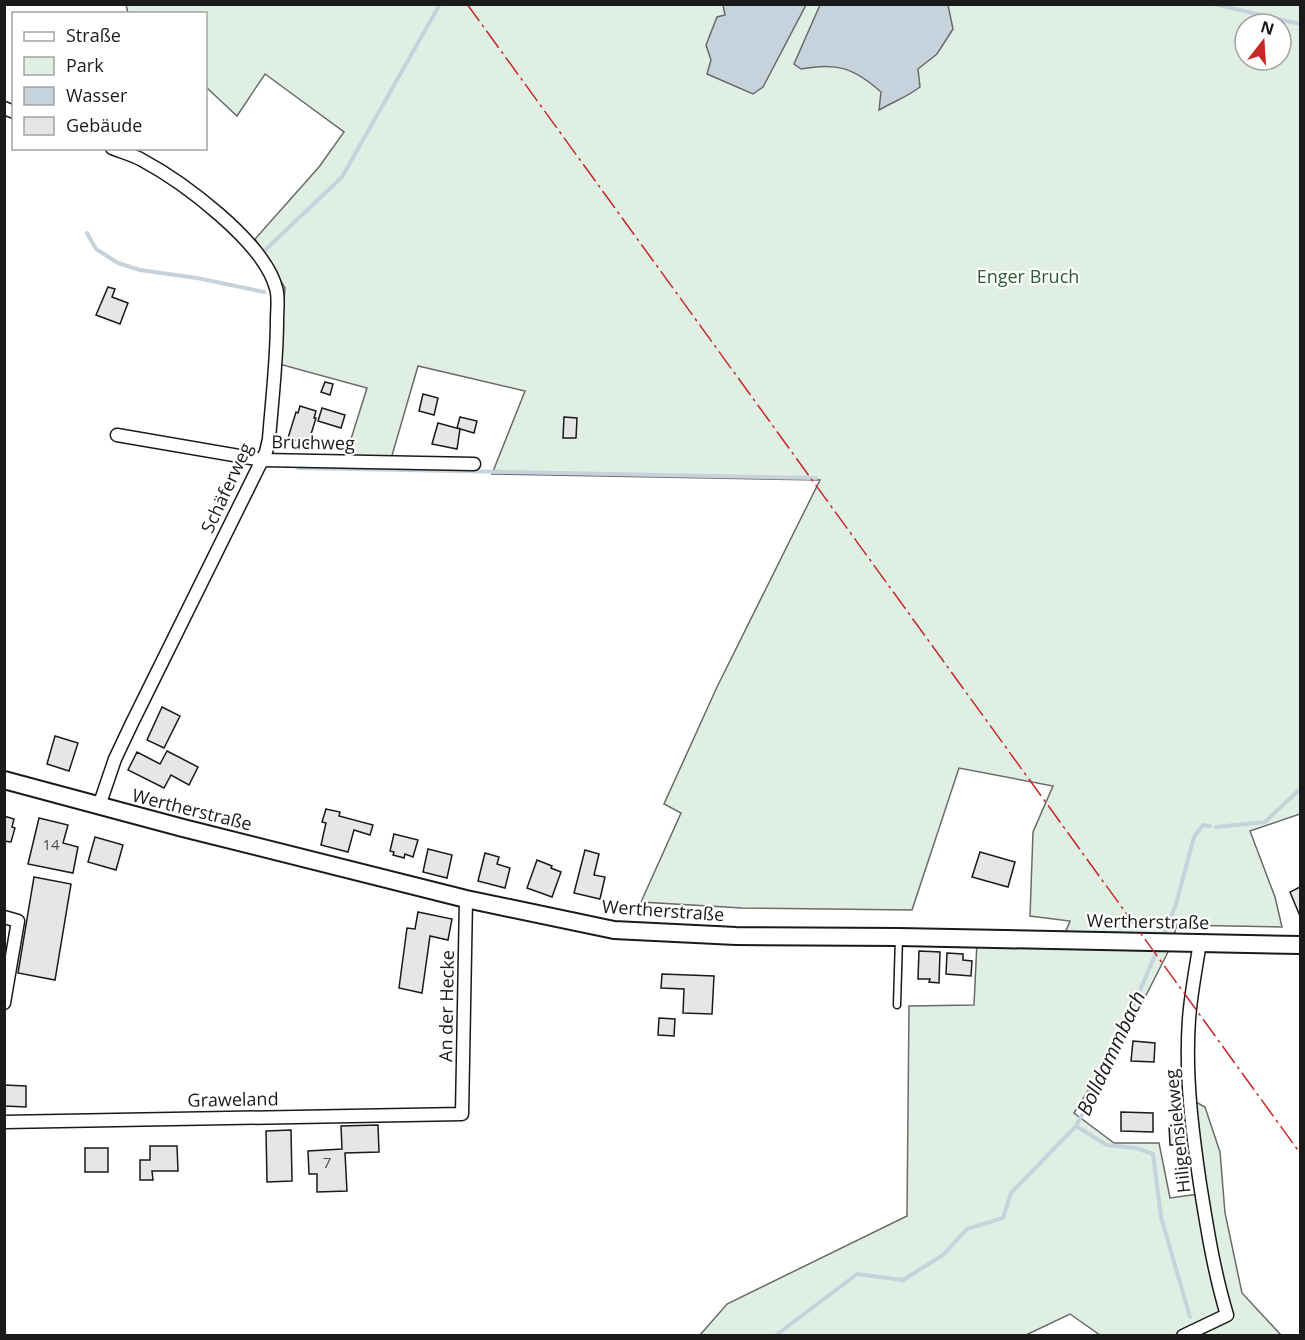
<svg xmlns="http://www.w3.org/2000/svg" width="1305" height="1340" font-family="'Open Sans',sans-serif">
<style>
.green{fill:#e0efe3;stroke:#6a6a6a;stroke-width:1.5;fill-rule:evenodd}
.water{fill:#c6d2dc;stroke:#6a6a6a;stroke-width:1.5}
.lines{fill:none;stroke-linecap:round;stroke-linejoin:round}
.stream{stroke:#c6d2dc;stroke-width:4}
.building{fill:#e6e6e6;stroke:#1a1a1a;stroke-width:1.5}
.lane-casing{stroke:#1a1a1a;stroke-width:9}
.street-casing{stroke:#1a1a1a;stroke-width:15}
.secondary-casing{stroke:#1a1a1a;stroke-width:20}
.lane{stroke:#fff;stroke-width:6}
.street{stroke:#fff;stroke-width:12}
.secondary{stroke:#fff;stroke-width:16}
.power{stroke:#c62828;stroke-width:1.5;stroke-dasharray:21 4.5 3 4.5;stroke-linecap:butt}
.labels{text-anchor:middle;stroke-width:4.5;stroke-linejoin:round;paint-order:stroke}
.number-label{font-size:15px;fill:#4d4d4d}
.park-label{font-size:18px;fill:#2b5a34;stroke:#fff}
.street-label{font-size:18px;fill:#1a1a1a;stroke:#fff}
.water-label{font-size:20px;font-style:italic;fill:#1a1a1a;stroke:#fff}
</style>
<rect width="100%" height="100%" fill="#fff"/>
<!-- green -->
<path class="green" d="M 126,5 L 1300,5 L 1300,814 L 1250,831 L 1275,897 L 1282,927 L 1177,925 L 1169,950 L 1135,1017 L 1122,1021 L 1105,1064 L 1074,1113 L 1114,1143 L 1159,1143 L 1170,1198 L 1206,1193 L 1196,1102 L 1205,1107 L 1220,1152 L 1225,1213 L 1242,1293 L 1281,1335 L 1100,1335 L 1070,1314 L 1026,1335 L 700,1335 L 727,1304 L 907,1216 L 909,1006 L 974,1005 L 977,942 L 1060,945 L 1070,921 L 1030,916 L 1033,832 L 1053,786 L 959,768 L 912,910 L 742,908 L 641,902 L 681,813 L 664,804 L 717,687 L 820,480 L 492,474 L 525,391 L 418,366 L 391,459 L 345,458 L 367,388 L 279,364 L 285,288 L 255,239 L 319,167 L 344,132 L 265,74 L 237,116 L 206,87 L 206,14 L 128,13 ZM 1245,24 L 1281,24 L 1281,60 L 1245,60 Z"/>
<!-- water -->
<g class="water">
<polygon points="723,5 806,5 763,87 753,94 707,74 711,60 706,45 717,17 725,15"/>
<path d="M 820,5 L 948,5 L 953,29 L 937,54 L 918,69 L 920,87 C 907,97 893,102 879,110 L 881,92 C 854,68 837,62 801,69 L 794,64 Z"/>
</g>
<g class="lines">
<!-- stream -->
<g class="stream">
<polyline points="1214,4 1300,24"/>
<polyline points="87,233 96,249 118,263 140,270 197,278 264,292"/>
<polyline points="264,254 263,252 342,177 440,4"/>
<polyline points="298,468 816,478"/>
<polyline points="1216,827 1265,822 1300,789"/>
<polyline points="1162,939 1176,904 1194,837 1203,825 1210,826"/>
<polyline points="1076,1126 1107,1145 1136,1148 1153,1154 1161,1217 1190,1317"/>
<polyline points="775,1336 857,1274 903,1280 943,1255 967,1229 1003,1218 1011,1193 1076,1126 1108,1066 1158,948"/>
</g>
</g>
<!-- building -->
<g class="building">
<polygon points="108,287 115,289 112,297 128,303 120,324 96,315"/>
<polygon points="325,382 333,384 330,395 321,392"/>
<polygon points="423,394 438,398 434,415 419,411"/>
<polygon points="300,406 316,411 314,418 316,418 308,444 288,438 296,412 298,413"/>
<polygon points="322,408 345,415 341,428 318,421"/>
<polygon points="460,417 477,421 474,433 457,428"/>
<polygon points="564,417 577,418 576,438 563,438"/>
<polygon points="438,423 460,429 457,449 432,444"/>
<polygon points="162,707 180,716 164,748 147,740"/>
<polygon points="55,736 78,743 69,771 47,764"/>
<polygon points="167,751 198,767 189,785 171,775 164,788 128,770 137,752 160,764"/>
<polygon points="326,809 340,812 339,816 373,825 370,835 354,830 348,852 321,845 326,823 322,822"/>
<polygon points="4,816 14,819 12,827 15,828 11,842 4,841"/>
<polygon points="39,818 68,825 63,843 78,847 73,873 28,864"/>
<polygon points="394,834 418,840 413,857 405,854 404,858 393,855 394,852 390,851"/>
<polygon points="95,837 123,845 116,870 88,862"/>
<polygon points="428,849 452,855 447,878 423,872"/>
<polygon points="585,850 599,854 594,875 605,877 600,899 574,893"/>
<polygon points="980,852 1015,862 1008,887 972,877"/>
<polygon points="485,853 499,857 497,864 510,868 505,888 478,881"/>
<polygon points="537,860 552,866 551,868 561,872 552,897 527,888"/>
<polygon points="34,877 71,884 55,980 18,973"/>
<polygon points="1300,887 1300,916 1290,892"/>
<polygon points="418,912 452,919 448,940 430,936 422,993 399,988 407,928 415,929"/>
<polygon points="919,951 940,952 939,983 929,982 930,979 918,979"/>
<polygon points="947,953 963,954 963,960 972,961 971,976 946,974"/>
<polygon points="662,974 714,976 712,1014 683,1013 684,989 661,988"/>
<polygon points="659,1018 675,1019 674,1036 658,1035"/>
<polygon points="1133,1041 1155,1043 1154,1062 1131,1061"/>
<polygon points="4,1085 26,1086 26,1107 4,1106"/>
<polygon points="1121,1112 1153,1113 1153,1132 1121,1131"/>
<polygon points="378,1125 379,1152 345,1153 347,1191 317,1192 317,1174 309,1174 308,1151 342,1149 341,1126"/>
<polygon points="1169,1126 1180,1126 1181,1145 1170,1145"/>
<polygon points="291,1130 292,1181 267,1182 266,1131"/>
<polygon points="150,1146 177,1146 178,1171 152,1171 153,1180 140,1180 140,1160 150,1160"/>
<rect x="85" y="1148" width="23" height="24"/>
</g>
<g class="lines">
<!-- lane casing -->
<g class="lane-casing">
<polyline id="lane" points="897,1005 899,937"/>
</g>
<!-- street casing -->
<g class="street-casing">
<g id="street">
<polyline points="4,108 14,112"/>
<polyline points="117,435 263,460 474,464"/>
<path d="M 99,806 L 115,759 L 132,723 L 266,452 L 269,439 C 272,400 277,360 277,320 C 277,310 279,297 276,288 C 264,242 183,182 142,160 C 133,155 122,152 112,148"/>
<polyline points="4,917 18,921 4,1003"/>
<polyline points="4,1122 462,1114 466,899"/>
<path d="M 1183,1336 L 1227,1315 C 1214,1272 1207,1228 1200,1184 C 1192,1130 1185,1074 1189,1019 C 1191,993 1196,968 1200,942"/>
</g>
</g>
<!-- secondary casing -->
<g class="secondary-casing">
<polyline id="secondary" points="4,780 183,828 466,899 614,930 736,936 899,937 1300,945"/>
</g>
<!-- lane -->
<use href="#lane" class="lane"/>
<!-- street -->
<use href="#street" class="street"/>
<!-- secondary -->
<use href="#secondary" class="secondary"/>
<!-- power -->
<polyline class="power" points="467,4 1300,1153"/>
</g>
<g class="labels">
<!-- number labels -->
<g class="number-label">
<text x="51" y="850">14</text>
<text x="327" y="1168">7</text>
</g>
<!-- park labels -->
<g class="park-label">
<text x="1028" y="283">Enger Bruch</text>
</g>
<!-- street labels -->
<g class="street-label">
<text transform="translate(313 443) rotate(1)" y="6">Bruchweg</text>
<text transform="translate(227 488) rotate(-65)" y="6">Schäferweg</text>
<text transform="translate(192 810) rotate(14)" y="6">Wertherstraße</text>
<text transform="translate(663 911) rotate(4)" y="6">Wertherstraße</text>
<text transform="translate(1148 922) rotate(1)" y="6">Wertherstraße</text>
<text transform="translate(447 1006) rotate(-89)" y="6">An der Hecke</text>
<text transform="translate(233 1100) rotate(-1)" y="6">Graweland</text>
<text transform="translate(1178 1131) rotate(-96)" y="6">Hiligensiekweg</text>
</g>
<!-- water labels -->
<g class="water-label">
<text transform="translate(1111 1053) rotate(-65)" y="7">Bolldammbach</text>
</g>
</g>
<!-- border -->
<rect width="1305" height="1340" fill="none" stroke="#1a1a1a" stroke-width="12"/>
<!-- legend -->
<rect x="12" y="12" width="195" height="138" fill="#ffffff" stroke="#a3a3a3" stroke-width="1.5"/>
<rect x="24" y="32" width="30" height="9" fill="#ffffff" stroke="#a3a3a3" stroke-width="1.5"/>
<text x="66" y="42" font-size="18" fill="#1a1a1a">Straße</text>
<rect x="24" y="57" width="30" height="18" fill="#e0efe3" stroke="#a3a3a3" stroke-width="1.5"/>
<text x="66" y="72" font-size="18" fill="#1a1a1a">Park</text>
<rect x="24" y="87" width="30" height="18" fill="#c6d2dc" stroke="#a3a3a3" stroke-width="1.5"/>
<text x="66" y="102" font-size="18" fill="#1a1a1a">Wasser</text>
<rect x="24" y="117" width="30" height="18" fill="#e6e6e6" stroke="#a3a3a3" stroke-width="1.5"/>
<text x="66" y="132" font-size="18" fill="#1a1a1a">Gebäude</text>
<!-- north arrow -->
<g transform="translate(1263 42) rotate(17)"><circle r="28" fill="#ffffff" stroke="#a3a3a3" stroke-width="1.5"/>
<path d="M0-4.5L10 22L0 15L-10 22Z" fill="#c62828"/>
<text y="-9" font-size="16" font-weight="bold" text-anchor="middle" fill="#1a1a1a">N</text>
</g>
</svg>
